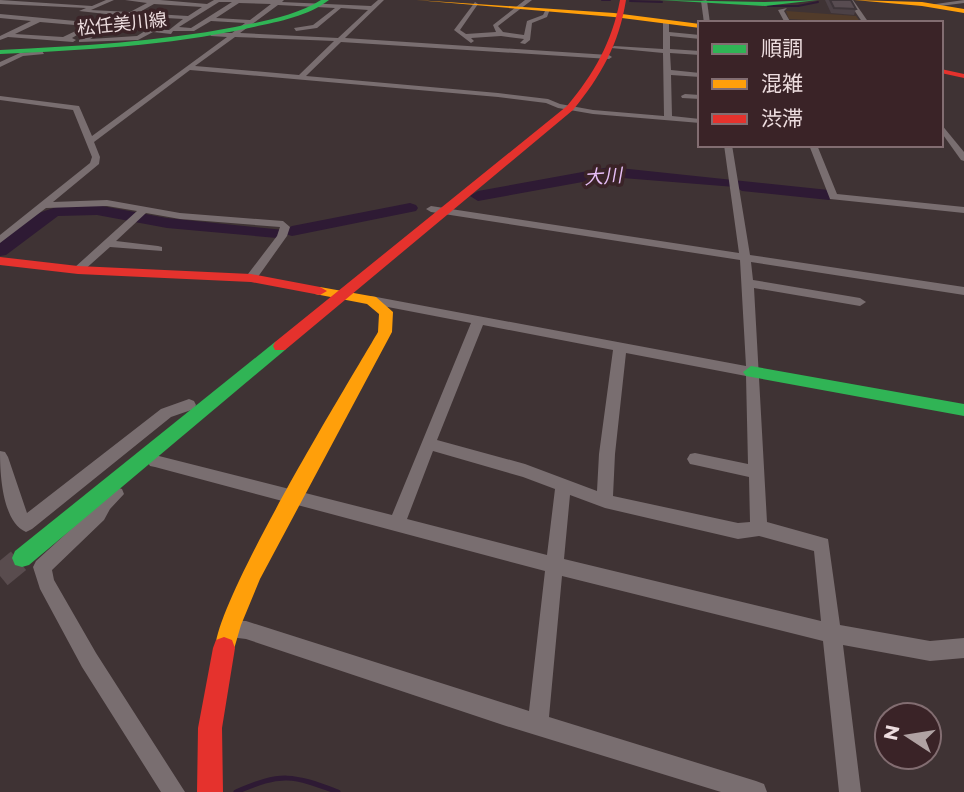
<svg xmlns="http://www.w3.org/2000/svg" width="964" height="792" font-family="Montserrat,'Noto Sans JP',sans-serif">
<style>
.green{fill:#513b2a}
.lines{fill:none;stroke-linecap:round;stroke-linejoin:round}
.stream-far1{stroke:#2e1a34;stroke-width:2}
.stream{stroke:#2e1a34;stroke-width:5}
.river{fill:#2e1a34;fill-rule:evenodd}
.secondary-tunnel{stroke:#594c4e;stroke-width:24;stroke-dasharray:24 12;stroke-linecap:butt}
.street{fill:#796e70;fill-rule:evenodd}
.fast{fill:#30b455;fill-rule:evenodd}
.slow{fill:#ff9f0a;fill-rule:evenodd}
.jam{fill:#e5322d;fill-rule:evenodd}
.wall{fill:#4c4146}
.building{fill:#584c51;stroke:#3e3539;stroke-width:2}
.labels{text-anchor:middle;stroke-width:7;stroke-linejoin:round;paint-order:stroke}
.far-street-label{font-size:18px;fill:#eddddf;stroke:#3a2327}
.far-water-label{font-size:19px;font-style:italic;fill:#e6bef6;stroke:#3a2327}
</style>
<rect width="100%" height="100%" fill="#3f3334"/>
<!-- green -->
<polygon class="green" points="786,11 856,16 861,23 789,19"/>
<g class="lines">
<!-- stream-far1 -->
<g class="stream-far1">
<polyline points="602,0 610,0"/>
<polyline points="630,1 662,2"/>
<polyline points="768,6 798,6 818,2"/>
</g>
<!-- stream -->
<path class="stream" d="M 236,792 C 282,772 292,775 338,792"/>
<!-- river -->
<g class="river">
<polygon points="610,167 829,190 837,195 829,200 742,191 735,187 610,177 478,201 470,196 478,191"/>
<polygon points="410,203 416,205 418,208 416,211 292,236 285,234 277,238 167,228 97,215 58,216 6,255 0,256 0,242 36,214 59,206 97,205 167,218 284,230 292,226"/>
</g>
<!-- secondary-tunnel -->
<polyline class="secondary-tunnel" points="0,576 22,558"/>
<!-- street -->
<g class="street">
<path d="M 0,0 L 92,6 L 106,0 L 114,0 L 91,10 L 130,12 L 147,3 L 125,0 L 160,0 L 207,4 L 214,0 L 284,0 L 282,2 L 371,6 L 378,0 L 384,0 L 345,38 L 609,55 L 612,57 L 609,59 L 341,42 L 306,76 L 498,93 L 548,99 L 560,104 L 593,110 L 664,116 L 663,53 L 611,48 L 614,46 L 663,49 L 663,22 L 666,20 L 669,22 L 669,32 L 700,35 L 700,39 L 670,36 L 670,49 L 700,51 L 700,55 L 670,53 L 671,70 L 700,73 L 700,77 L 671,75 L 672,116 L 700,119 L 700,123 L 593,114 L 558,108 L 546,103 L 498,97 L 190,70 L 94,142 L 100,157 L 99,164 L 53,202 L 107,200 L 180,213 L 283,221 L 290,227 L 287,236 L 255,281 L 251,282 L 245,278 L 277,236 L 280,227 L 180,219 L 146,213 L 116,241 L 158,246 L 162,247 L 162,251 L 110,247 L 82,272 L 74,272 L 74,268 L 137,211 L 107,206 L 46,208 L 0,243 L 0,235 L 90,163 L 92,157 L 73,110 L 0,100 L 0,96 L 79,106 L 92,136 L 227,37 L 211,36 L 209,33 L 232,33 L 245,23 L 211,21 L 194,31 L 173,31 L 171,34 L 153,32 L 138,40 L 79,42 L 79,40 L 102,27 L 92,26 L 72,38 L 76,40 L 73,42 L 8,37 L 0,40 L 0,36 L 31,21 L 0,18 L 0,14 L 108,24 L 124,16 L 79,11 L 86,8 L 0,4 ZM 219,2 L 232,2 L 191,28 L 179,27 ZM 239,3 L 271,4 L 250,20 L 216,18 ZM 154,4 L 202,7 L 188,16 L 138,13 ZM 278,5 L 335,8 L 313,25 L 294,28 L 296,31 L 317,28 L 341,8 L 368,10 L 338,38 L 240,33 ZM 132,16 L 183,19 L 169,30 L 115,25 ZM 40,22 L 86,26 L 63,37 L 15,34 ZM 110,28 L 145,31 L 137,36 L 90,39 ZM 235,37 L 334,41 L 299,75 L 195,66 Z"/>
<polygon points="525,0 532,0 498,26 503,32 524,35 527,21 543,15 546,9 550,9 547,17 532,23 530,40 525,44 520,43 524,39 501,36 471,38 474,41 471,43 454,30 475,2 478,4 460,30 466,34 496,32 493,25"/>
<polygon points="706,0 707,1 710,23 704,23 701,1"/>
<polygon points="847,0 853,0 869,23 863,23"/>
<polygon points="964,0 964,3 932,7 929,5"/>
<polygon points="787,8 784,11 791,23 785,23 778,10"/>
<polygon points="42,51 44,54 23,56 0,67 0,62 20,53"/>
<polygon points="685,94 700,95 700,99 682,98 681,96"/>
<polygon points="941,124 964,152 964,161 961,160 941,132"/>
<path d="M 724,145 L 732,145 L 750,255 L 964,287 L 964,295 L 751,262 L 753,280 L 860,298 L 866,302 L 860,306 L 754,288 L 767,522 L 828,539 L 840,625 L 930,641 L 964,638 L 964,658 L 930,661 L 843,645 L 861,792 L 839,792 L 823,641 L 562,576 L 549,717 L 756,781 L 764,784 L 767,792 L 721,792 L 503,725 L 246,639 L 222,636 L 220,629 L 222,622 L 229,620 L 246,621 L 529,711 L 545,571 L 155,467 L 150,466 L 147,461 L 150,456 L 155,455 L 392,515 L 471,323 L 367,303 L 365,300 L 367,297 L 371,296 L 746,366 L 740,260 L 431,212 L 426,209 L 431,206 L 739,253 ZM 483,325 L 613,350 L 599,454 L 597,491 L 525,464 L 437,440 ZM 626,353 L 746,376 L 748,464 L 695,453 L 690,454 L 687,459 L 690,464 L 695,465 L 749,477 L 750,522 L 738,523 L 613,496 L 615,454 ZM 433,451 L 523,477 L 555,489 L 547,555 L 407,519 ZM 570,495 L 605,508 L 738,539 L 759,536 L 814,551 L 821,621 L 564,559 Z"/>
<polygon points="809,145 817,145 837,194 964,207 964,213 830,199"/>
<path d="M 189,399 L 194,401 L 196,405 L 194,409 L 171,417 L 32,529 L 26,532 C 2,522 0,473 0,451 L 5,452 L 8,457 L 27,513 L 161,409 Z"/>
<polygon points="116,487 122,489 124,494 110,509 104,520 52,570 54,580 96,653 185,792 161,792 82,667 40,589 33,567 36,561 92,510 98,499"/>
</g>
<!-- fast -->
<g class="fast">
<path d="M 321,0 L 329,0 C 307,17 276,22 249,28 C 167,46 84,50 0,54 L 0,50 C 79,46 157,42 235,27 C 265,21 295,16 321,0 Z"/>
<polygon points="659,0 765,2 818,0 765,6"/>
<polygon points="280,341 285,342 287,346 285,350 29,565 22,567 15,565 12,558 15,551 275,342"/>
<polygon points="751,366 964,404 964,416 746,376 743,372"/>
</g>
<!-- slow -->
<g class="slow">
<polygon points="416,0 614,13 700,24 700,28 614,17"/>
<polygon points="854,0 922,2 964,9 964,13 922,6"/>
<path d="M 320,287 L 376,297 L 393,312 L 392,332 L 260,579 L 241,625 L 232,656 L 224,659 L 216,656 C 202,621 352,377 378,332 L 379,314 L 367,304 L 315,294 L 315,288 Z"/>
</g>
<!-- jam -->
<g class="jam">
<path d="M 620,0 L 626,0 C 619,44 601,76 573,110 L 285,350 L 275,350 L 273,346 L 275,342 L 567,106 C 594,74 612,42 620,0 Z"/>
<polygon points="941,69 964,74 964,78 941,73"/>
<polygon points="0,257 78,266 251,274 320,287 327,291 320,295 251,282 78,274 0,265"/>
<polygon points="224,637 232,640 235,648 222,728 223,792 197,792 198,728 213,648 216,640"/>
</g>
</g>
<!-- wall -->
<polygon class="wall" points="825,0 851,0 856,9 854,15 831,13"/>
<!-- building -->
<polygon class="building" points="830,0 851,0 856,9 834,8"/>
<g class="labels">
<!-- far-street labels -->
<g class="far-street-label">
<text transform="translate(122 24) rotate(-6)" y="6">松任美川線</text>
</g>
<!-- far-water labels -->
<g class="far-water-label">
<text transform="translate(603 176) rotate(-4)" y="7">大川</text>
</g>
</g>
<!-- legend -->
<rect x="698" y="21" width="245" height="126" fill="#3a2327" stroke="#826d71" stroke-width="2"/>
<rect x="712" y="44" width="35" height="10" fill="#30b455" stroke="#826d71" stroke-width="2"/>
<text x="761" y="56" font-size="21" fill="#eddddf">順調</text>
<rect x="712" y="79" width="35" height="10" fill="#ff9f0a" stroke="#826d71" stroke-width="2"/>
<text x="761" y="91" font-size="21" fill="#eddddf">混雑</text>
<rect x="712" y="114" width="35" height="10" fill="#e5322d" stroke="#826d71" stroke-width="2"/>
<text x="761" y="126" font-size="21" fill="#eddddf">渋滞</text>
<!-- north arrow -->
<g transform="translate(908 736) rotate(282)"><circle r="33" fill="#3a2327" stroke="#826d71" stroke-width="2"/>
<path d="M0-5L12 26L0 18L-12 26Z" fill="#b0a2a3"/>
<text y="-10" font-size="19" font-weight="bold" text-anchor="middle" fill="#eddddf">N</text>
</g>
</svg>
